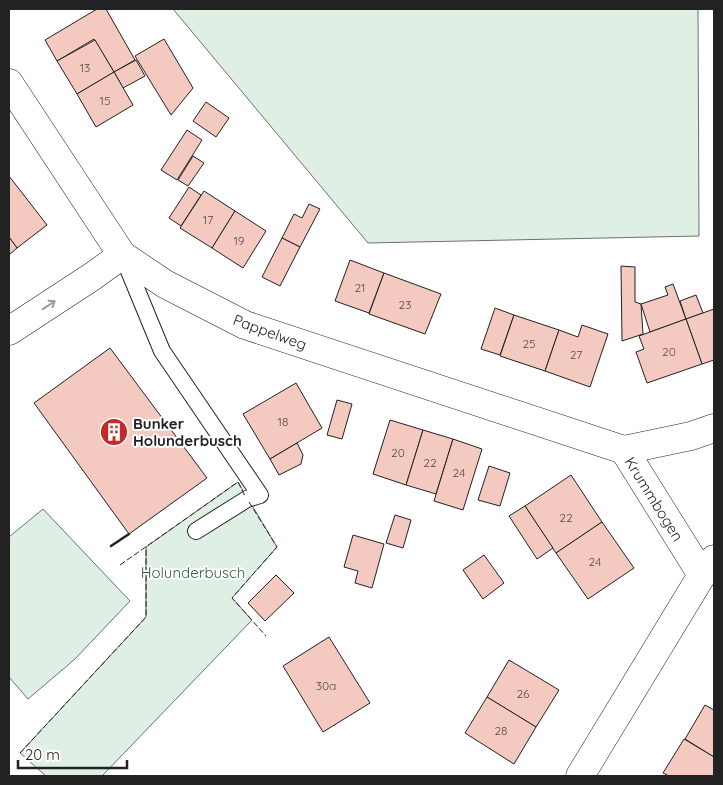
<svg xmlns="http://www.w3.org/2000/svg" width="723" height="785" font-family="Quicksand,sans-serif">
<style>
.green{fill:#e0efe3;stroke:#6f6f6f}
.building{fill:#f3c9c0;stroke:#222}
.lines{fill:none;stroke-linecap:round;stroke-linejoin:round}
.service-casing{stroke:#222;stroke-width:18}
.minor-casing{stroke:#222;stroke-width:29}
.service{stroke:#fff;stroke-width:16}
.minor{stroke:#fff;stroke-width:28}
.fence{stroke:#222;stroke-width:1;stroke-dasharray:6 2.5;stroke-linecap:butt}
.wall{stroke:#222;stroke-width:2.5}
.oneway{stroke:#9c9c9c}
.labels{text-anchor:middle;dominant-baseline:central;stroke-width:4;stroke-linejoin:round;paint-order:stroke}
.number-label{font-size:12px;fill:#564c4a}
.street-label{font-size:15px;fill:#222;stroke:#fff}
.poi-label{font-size:15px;font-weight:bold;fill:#222;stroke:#fff;text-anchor:start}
.park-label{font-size:15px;fill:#2f5e38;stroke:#fff}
</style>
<rect width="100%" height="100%" fill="#fff"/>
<!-- green -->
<g class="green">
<path d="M173,9H698L699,236L368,243Z"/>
<path d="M238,482L277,547L232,598L252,620L102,776H46L20,753L146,617V547Z"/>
<path d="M43,509L130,601L75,659L28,699L9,677V537Z"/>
</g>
<!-- building -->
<g class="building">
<path d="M97,9H106L135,60L114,72L94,39L57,61L45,40Z"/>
<path d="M164,39L193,88L171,115L135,56Z"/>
<path d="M95,40L114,72L77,94L57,61Z"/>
<path d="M136,60L145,76L123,88L114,72Z"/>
<path d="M114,72L133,105L96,127L77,94Z"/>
<path d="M206,102L229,118L216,137L193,121Z"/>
<path d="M187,130L202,140L177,180L161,170Z"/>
<path d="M193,156L204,163L188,186L178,180Z"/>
<path d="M9,176L47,225L17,248L9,237Z"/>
<path d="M189,187L201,195L181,226L169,218Z"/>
<path d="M204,191L235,211L212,248L180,228Z"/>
<path d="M309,204L320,209L300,247L282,238L294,214L302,218Z"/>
<path d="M235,211L266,231L243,268L212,248Z"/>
<path d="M9,237L17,248L9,255Z"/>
<path d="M282,238L300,247L280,286L262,277Z"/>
<path d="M350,260L384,273L369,313L335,301Z"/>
<path d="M621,266L635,267V302L641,304L643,334L622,341Z"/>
<path d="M384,273L441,294L425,334L369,314Z"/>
<path d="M673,284L686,319L650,332L641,304L668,295L665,287Z"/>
<path d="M696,295L703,313L686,319L680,301Z"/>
<path d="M495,308L514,315L500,355L481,349Z"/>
<path d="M714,309V360L702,364L686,319Z"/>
<path d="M514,315L559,330L545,371L500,356Z"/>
<path d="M686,319L702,364L647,383L636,352L644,349L639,336Z"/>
<path d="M582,325L608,334L590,387L545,371L559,330L578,337Z"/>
<path d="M110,348L207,478L129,534L34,403Z"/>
<path d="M296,383L322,428L270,459L243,414Z"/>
<path d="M337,400L352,404L342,439L327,435Z"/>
<path d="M390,420L423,430L406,485L373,474Z"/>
<path d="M423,430L453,439L436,494L406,485Z"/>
<path d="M453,439L482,449L463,510L434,501Z"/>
<path d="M297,443L303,455L301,464L279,475L270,459Z"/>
<path d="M489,466L510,473L500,506L478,500Z"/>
<path d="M571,475L602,522L556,553L525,506Z"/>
<path d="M525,506L553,548L537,559L509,516Z"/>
<path d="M395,515L411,520L403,548L386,543Z"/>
<path d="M602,522L634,568L588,599L556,553Z"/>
<path d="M353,535L384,544L372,588L355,583L358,571L344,567Z"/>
<path d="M484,555L504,583L483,599L463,570Z"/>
<path d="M276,575L294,593L265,621L248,603Z"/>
<path d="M329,637L370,703L323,732L283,666Z"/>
<path d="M509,660L559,690L536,727L487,697Z"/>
<path d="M487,697L536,727L514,764L465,733Z"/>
<path d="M705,705L714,710V757L685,739Z"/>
<path d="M684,739L714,757V776H669L663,773Z"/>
</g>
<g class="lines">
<defs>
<path id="service" d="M124,259L162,351L260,495L247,499L196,531"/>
<g id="minor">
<path d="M9,83L122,255L165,284L245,325L624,450L691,436L714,428"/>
<path d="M9,331L93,276L122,255"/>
<path d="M624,450L702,575"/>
<path d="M580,776L702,575L714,559"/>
</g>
</defs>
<!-- service casing -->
<use href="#service" class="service-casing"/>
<!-- minor casing -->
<use href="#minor" class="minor-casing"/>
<!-- service -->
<use href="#service" class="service"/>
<!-- minor -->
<use href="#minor" class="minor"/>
<!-- fence -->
<g class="fence">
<path d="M249,502L277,547L232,598L266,636"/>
<path d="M120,565L238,482L245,496"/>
<path d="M20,753L146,617V547"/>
</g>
<!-- wall -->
<path class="wall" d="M111,546L129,534"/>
</g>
<!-- one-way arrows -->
<defs><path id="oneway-shaft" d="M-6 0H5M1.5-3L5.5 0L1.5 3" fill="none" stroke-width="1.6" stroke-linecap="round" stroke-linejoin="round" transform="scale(1.25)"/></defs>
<use class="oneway" href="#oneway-shaft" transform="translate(49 305) rotate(-33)"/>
<!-- icons -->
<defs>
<symbol id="building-disc" viewBox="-11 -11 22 22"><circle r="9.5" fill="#c62828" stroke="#fff"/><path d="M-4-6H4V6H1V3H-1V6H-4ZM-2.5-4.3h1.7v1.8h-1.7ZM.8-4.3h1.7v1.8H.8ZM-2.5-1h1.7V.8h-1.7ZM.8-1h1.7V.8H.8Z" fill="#fff"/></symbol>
</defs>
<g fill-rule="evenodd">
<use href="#building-disc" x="98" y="416" width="32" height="32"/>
</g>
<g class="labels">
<!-- number labels -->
<g class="number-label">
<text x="85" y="67">13</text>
<text x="105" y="100">15</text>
<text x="208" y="219">17</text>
<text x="239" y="240">19</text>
<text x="360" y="287">21</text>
<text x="405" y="304">23</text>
<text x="529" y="343">25</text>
<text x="669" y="351">20</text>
<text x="576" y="354">27</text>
<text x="283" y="421">18</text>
<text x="398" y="452">20</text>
<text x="430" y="462">22</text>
<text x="459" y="472">24</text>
<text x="566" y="517">22</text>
<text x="595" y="561">24</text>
<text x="326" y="685">30a</text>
<text x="523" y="693">26</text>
<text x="501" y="730">28</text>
</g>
<!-- street labels -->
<g class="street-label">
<text transform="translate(270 332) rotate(20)">Pappelweg</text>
<text transform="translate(654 499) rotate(58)">Krummbogen</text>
</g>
<!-- poi labels -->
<g class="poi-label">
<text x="133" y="423">Bunker<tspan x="133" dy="17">Holunderbusch</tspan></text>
</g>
<!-- park labels -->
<g class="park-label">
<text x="193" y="572">Holunderbusch</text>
</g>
</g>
<!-- border -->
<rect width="723" height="785" fill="none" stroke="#222222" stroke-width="20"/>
<!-- scale -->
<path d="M18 760v8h109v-8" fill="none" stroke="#222222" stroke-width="2.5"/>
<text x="25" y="760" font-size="15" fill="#222222" stroke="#ffffff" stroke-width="4" paint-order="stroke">20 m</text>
</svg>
